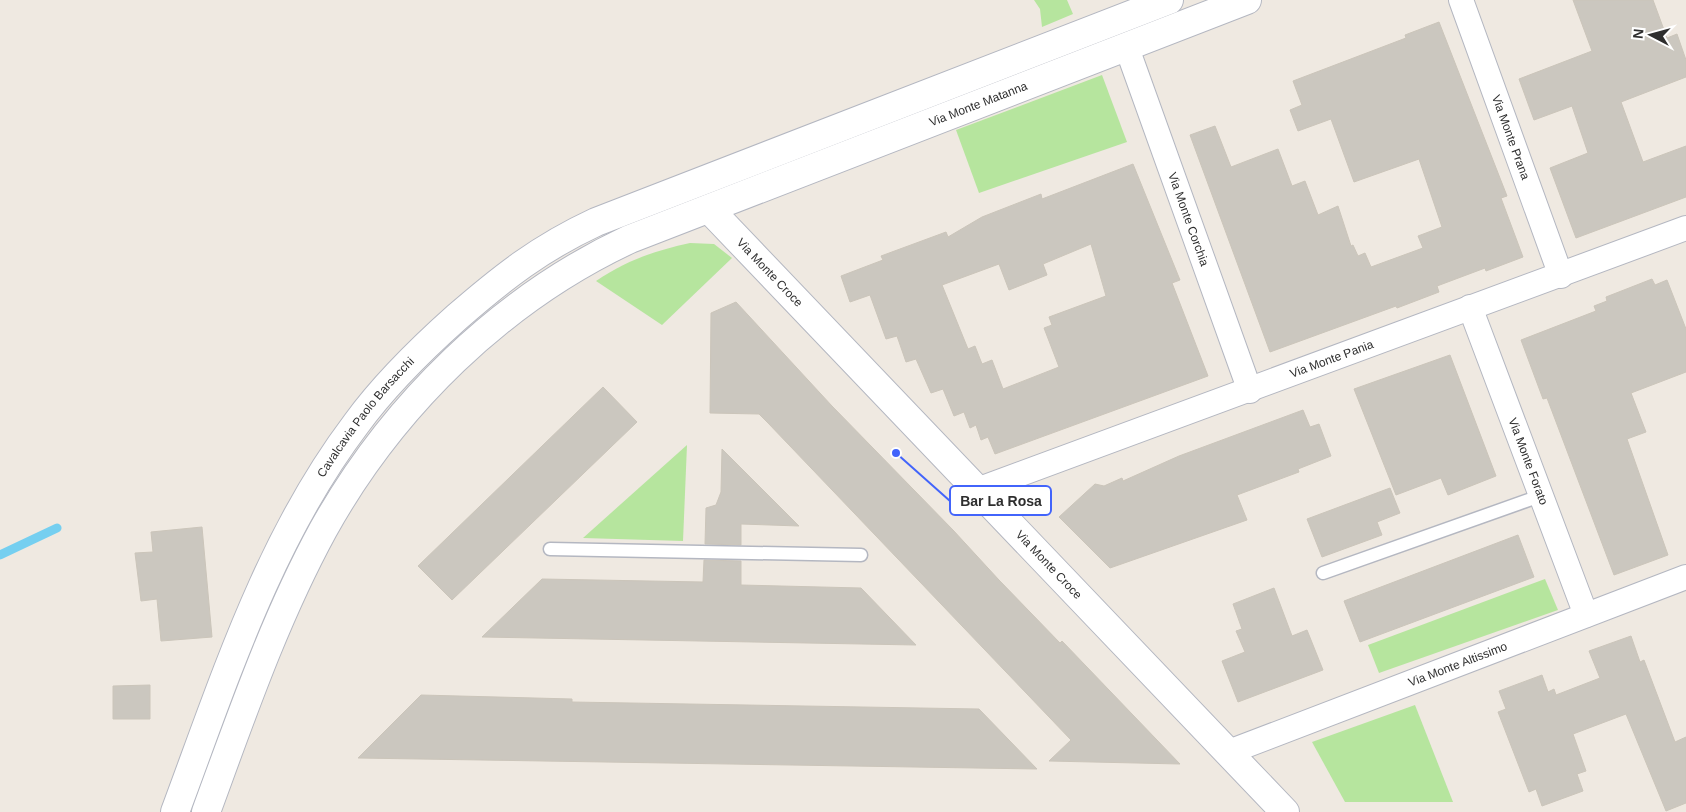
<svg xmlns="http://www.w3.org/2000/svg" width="1686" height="812" font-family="Helvetica,sans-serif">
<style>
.green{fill:#b6e59e}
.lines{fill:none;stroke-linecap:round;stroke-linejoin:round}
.stream{stroke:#75cff0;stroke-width:9}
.building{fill:#cbc7bf;stroke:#cbc5ba;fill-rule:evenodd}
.service-casing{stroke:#b4b7c1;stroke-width:15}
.minor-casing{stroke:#b4b7c1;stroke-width:26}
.tertiary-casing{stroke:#b4b7c1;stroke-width:30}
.service{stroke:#fff;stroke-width:12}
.minor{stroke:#fff;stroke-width:24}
.tertiary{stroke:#fff;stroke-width:28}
.labels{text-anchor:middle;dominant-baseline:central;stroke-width:4;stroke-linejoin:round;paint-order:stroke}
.street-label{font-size:12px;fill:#2e2e2e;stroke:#fff}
.leader{fill:none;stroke:#4264fb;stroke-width:2}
.callout-dot{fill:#4264fb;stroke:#fff;stroke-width:2}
.callout{fill:#fff;stroke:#4264fb;stroke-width:2}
.callout-label{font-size:14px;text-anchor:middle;font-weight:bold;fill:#2e2e2e}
</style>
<rect width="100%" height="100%" fill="#efe9e1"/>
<!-- green -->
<g class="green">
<path d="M1034,0H1067L1073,14L1042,27L1040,9Z"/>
<path d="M1102,75L1127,142L979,193L956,130Z"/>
<path d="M690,243L714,244L732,258L662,325L596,281C627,260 654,251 690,243Z"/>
<path d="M687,445L683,541L583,538Z"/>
<path d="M1545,579L1558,610L1379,673L1368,645Z"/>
<path d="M1415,705L1453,802H1345L1312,742Z"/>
</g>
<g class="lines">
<!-- stream -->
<path class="stream" d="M0,555L57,528"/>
</g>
<!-- building -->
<g class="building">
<path d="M1573,0H1653L1667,38L1677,34L1686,60V77L1621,102L1643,162L1686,146V197L1576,238L1550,168L1588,153L1572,106L1534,120L1519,79L1592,51Z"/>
<path d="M1439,22L1507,196L1501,198L1523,257L1486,271L1485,268L1437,286L1439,292L1397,308L1396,306L1270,352L1190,135L1215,126L1231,167L1278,149L1292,186L1305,181L1318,215L1338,206L1351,246L1353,245L1358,256L1365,253L1371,267L1423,248L1418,236L1442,227L1419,159L1354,182L1331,119L1298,131L1290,110L1302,105L1293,81L1406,38L1405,35Z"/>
<path d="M1133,164L1180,280L1172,283L1208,376L995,454L988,437L981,440L976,425L970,428L964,412L954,416L943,389L931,393L916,359L906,362L897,336L886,339L870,295L850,302L841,276L883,260L881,256L946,232L948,237L982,217L1041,194L1042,199ZM1091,244L1106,296L1049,317L1052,325L1044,328L1059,367L1003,389L992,360L982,364L975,346L968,349L942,285L999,264L1009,290L1047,275L1043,264Z"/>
<path d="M1652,279L1655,285L1667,280L1686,329V372L1631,393L1646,432L1627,439L1668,555L1614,575L1547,398L1543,399L1521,340L1596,311L1594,306L1607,301L1606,297Z"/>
<path d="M736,302L832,406L953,530L999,580L1060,643L1062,641L1180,764L1049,761L1071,740L768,423L759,414L710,413L711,313Z"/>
<path d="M1450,355L1496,476L1448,495L1441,478L1396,495L1354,389Z"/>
<path d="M603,387L637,422L452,600L418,566Z"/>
<path d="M1303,410L1310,427L1319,424L1331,456L1298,469L1299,472L1237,495L1247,520L1110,568L1059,517L1095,484L1104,486L1122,478L1123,481L1179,456Z"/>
<path d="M722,449L799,526L741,524V545L705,544L706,508L716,505L721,492Z"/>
<path d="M1390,488L1400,513L1377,522L1382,535L1322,557L1307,519Z"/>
<path d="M202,527L212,637L161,641L157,599L141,601L135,553L153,552L151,532Z"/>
<path d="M1518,535L1534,577L1360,642L1344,601Z"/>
<path d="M704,560L741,561V585L861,588L916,645L482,637L542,579L703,582Z"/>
<path d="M1274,588L1292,636L1307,630L1323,670L1238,702L1222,661L1245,652L1236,631L1242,629L1233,604Z"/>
<path d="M1631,636L1640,662L1644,660L1675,742L1686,737V803L1666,811L1626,714L1573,734L1586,771L1577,774L1583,791L1542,806L1536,789L1529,792L1498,712L1506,709L1499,691L1542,675L1548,692L1554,689L1556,695L1600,678L1589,651Z"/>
<path d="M150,685V719H113V686Z"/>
<path d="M421,695L572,699V702L979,709L1037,769L358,758Z"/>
</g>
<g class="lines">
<defs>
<g id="service">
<path d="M550,549L861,555"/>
<path d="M1323,573L1540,496"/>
</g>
<g id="minor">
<path id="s1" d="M1461,0L1561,276"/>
<path id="s2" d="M1127,48L1250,391"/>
<path id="s3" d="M1470,307L1586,615"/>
<path id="s4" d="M977,490L1686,228"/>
<path id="s5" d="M1229,752L1686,577"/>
</g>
<g id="tertiary">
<path id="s6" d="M709,209L1285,812"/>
<path id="s7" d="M175,812C225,678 269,539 356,424C385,384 420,350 457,317C503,277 540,248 596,222L1169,0"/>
<path id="s8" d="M206,812C241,717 274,620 323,530C392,406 501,299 630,239L1247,0"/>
</g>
</defs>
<!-- service casing -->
<use href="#service" class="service-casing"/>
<!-- minor casing -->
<use href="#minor" class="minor-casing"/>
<!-- tertiary casing -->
<use href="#tertiary" class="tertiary-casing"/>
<!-- service -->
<use href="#service" class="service"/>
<!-- minor -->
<use href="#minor" class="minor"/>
<!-- tertiary -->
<use href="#tertiary" class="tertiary"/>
</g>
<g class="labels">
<!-- street labels -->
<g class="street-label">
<text stroke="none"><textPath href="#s8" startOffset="1109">Via Monte Matanna</textPath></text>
<text stroke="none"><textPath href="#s1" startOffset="146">Via Monte Prana</textPath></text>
<text stroke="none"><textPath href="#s2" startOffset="182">Via Monte Corchia</textPath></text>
<text stroke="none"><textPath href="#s6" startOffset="88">Via Monte Croce</textPath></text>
<text stroke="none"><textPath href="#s4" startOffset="378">Via Monte Pania</textPath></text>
<text stroke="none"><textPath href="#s7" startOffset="441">Cavalcavia Paolo Barsacchi</textPath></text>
<text stroke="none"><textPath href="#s3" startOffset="165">Via Monte Forato</textPath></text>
<text stroke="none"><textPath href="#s6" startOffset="492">Via Monte Croce</textPath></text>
<text stroke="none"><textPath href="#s5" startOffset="245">Via Monte Altissimo</textPath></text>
</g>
</g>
<!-- callouts -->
<path class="leader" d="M896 453L950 501"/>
<circle class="callout-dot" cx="896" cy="453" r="5"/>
<rect class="callout" x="950" y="486" width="101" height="29" rx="5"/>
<g class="callout-label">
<text x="1001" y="506">Bar La Rosa</text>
</g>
<!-- north arrow -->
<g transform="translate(1651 35) rotate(276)" stroke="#ffffff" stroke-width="4" paint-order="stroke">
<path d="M0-4L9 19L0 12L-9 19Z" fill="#2e2e2e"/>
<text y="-8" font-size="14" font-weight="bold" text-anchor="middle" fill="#2e2e2e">N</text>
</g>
</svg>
